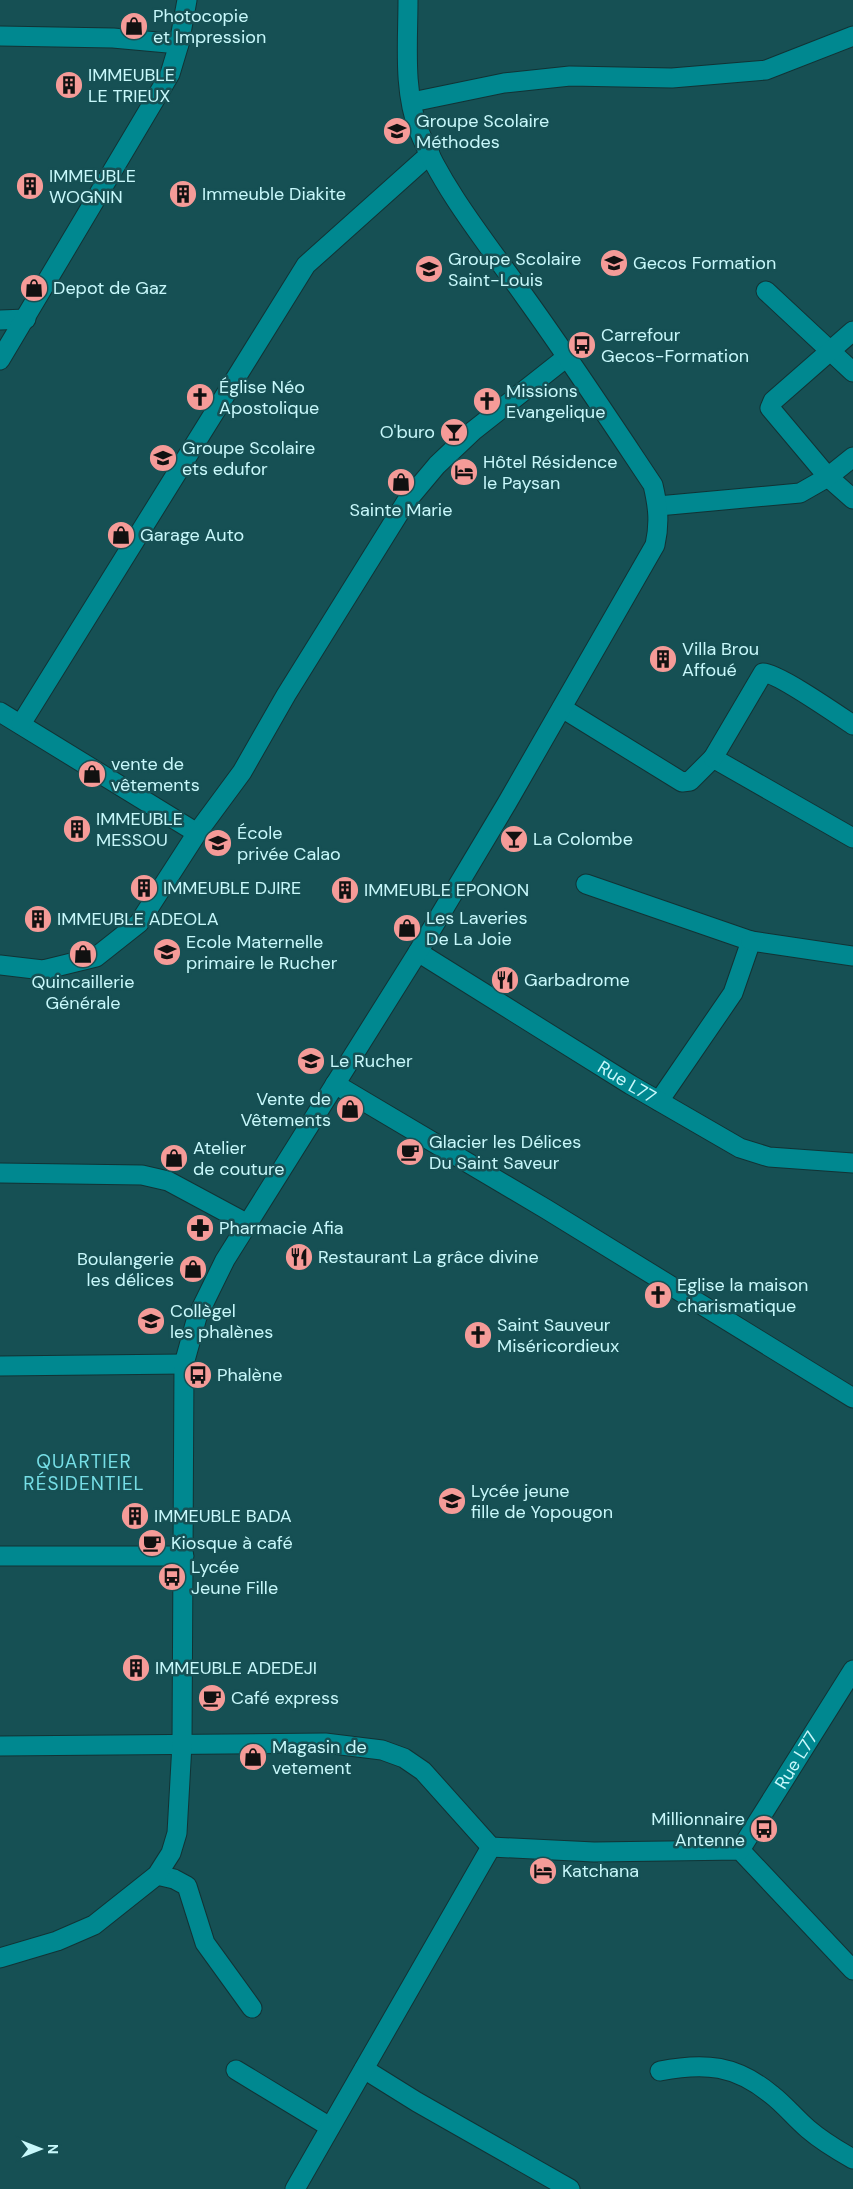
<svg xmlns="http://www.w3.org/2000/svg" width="853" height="2189" font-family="'DM Sans',sans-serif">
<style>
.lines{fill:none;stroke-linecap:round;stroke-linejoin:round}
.minor-casing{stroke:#113335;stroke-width:21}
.minor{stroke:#008890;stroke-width:19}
.labels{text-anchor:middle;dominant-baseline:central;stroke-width:5;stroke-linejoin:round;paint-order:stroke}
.poi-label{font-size:18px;fill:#c8f8fb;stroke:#165054;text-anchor:start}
.street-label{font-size:18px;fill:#c8f8fb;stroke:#165054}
.neighbourhood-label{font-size:19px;letter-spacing:1px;fill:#76dee6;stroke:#165054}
</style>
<rect width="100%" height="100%" fill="#165054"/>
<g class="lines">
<defs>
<g id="minor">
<path d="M0,36L113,38L179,44"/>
<path d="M412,102L504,83L570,76L672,78L766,70L853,36"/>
<path d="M766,291L853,372"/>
<path d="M0,320L26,319"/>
<path d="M853,331L773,401L770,408L828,477L853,499"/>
<path d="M0,360L170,74L179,44L187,0"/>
<path d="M658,506L800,493L828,477L853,457"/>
<path d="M562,708L682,782L690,781L713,758L853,838"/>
<path d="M0,712L197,833"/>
<path d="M21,724L306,265L430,154"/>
<path d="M713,758L763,673C776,672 838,715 853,725"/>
<path d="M586,884L751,941L733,993L659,1101"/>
<path d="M751,941L853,956"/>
<path id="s1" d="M418,952L631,1085L740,1148L769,1157L853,1163"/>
<path d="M0,965L43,970L96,957L139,923L197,833L242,772L286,695L406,502L437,465L473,431L568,356"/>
<path d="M335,1084L546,1209L853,1398"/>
<path d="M0,1173L142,1175L168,1181L248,1224"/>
<path d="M0,1366L184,1364"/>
<path d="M0,1556H184"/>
<path d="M0,1746L325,1743L382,1750L404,1758L423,1771L491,1847L594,1852L740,1850L853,1970"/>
<path id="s2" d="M740,1850L853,1670"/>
<path d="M157,1875L174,1879L187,1886L205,1943L252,2008"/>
<path d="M0,1958L57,1941L94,1925L157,1875L171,1853L177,1833L182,1744L184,1364L197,1317L225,1260L418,952L507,803L655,545C660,523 658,506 653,485C611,422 569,358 525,297C489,246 442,189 419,131C403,91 408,43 408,0"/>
<path d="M364,2069L417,2102L570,2189"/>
<path d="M236,2070L330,2127"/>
<path d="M660,2071C705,2062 736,2065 772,2095C785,2105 795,2118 808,2129C822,2141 837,2150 853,2159"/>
<path d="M295,2189L491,1847"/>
</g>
</defs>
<!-- minor casing -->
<use href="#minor" class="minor-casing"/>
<!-- minor -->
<use href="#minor" class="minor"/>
</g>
<!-- icons -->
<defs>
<symbol id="shop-disc" viewBox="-11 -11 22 22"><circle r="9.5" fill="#f59b98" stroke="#165054"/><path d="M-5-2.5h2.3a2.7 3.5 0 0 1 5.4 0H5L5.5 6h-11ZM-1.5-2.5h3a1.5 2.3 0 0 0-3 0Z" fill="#111"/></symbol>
<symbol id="building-disc" viewBox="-11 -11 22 22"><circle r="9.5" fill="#f59b98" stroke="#165054"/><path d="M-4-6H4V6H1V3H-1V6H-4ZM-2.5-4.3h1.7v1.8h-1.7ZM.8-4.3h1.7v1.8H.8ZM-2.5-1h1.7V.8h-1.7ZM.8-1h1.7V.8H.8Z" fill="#111"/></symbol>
<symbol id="school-disc" viewBox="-11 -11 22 22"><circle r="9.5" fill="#f59b98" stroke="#165054"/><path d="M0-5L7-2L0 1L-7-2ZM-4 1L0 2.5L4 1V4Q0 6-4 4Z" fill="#111"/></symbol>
<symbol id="university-disc" viewBox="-11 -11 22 22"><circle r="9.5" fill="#f59b98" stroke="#165054"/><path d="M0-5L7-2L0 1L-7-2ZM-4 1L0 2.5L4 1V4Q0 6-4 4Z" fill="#111"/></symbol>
<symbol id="bus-disc" viewBox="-11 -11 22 22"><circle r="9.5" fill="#f59b98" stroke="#165054"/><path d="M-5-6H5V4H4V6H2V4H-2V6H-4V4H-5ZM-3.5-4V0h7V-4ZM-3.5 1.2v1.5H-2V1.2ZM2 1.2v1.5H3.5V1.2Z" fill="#111"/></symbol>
<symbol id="church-disc" viewBox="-11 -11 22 22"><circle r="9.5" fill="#f59b98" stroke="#165054"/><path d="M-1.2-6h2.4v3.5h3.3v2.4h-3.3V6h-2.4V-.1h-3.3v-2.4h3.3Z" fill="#111"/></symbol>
<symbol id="bar-disc" viewBox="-11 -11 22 22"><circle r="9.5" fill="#f59b98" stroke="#165054"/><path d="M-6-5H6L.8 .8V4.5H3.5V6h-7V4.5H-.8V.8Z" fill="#111"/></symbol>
<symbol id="hotel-disc" viewBox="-11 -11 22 22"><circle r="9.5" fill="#f59b98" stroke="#165054"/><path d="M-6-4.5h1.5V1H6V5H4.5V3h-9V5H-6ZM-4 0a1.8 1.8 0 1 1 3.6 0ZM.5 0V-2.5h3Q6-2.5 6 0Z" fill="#111"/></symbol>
<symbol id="restaurant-disc" viewBox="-11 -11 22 22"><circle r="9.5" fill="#f59b98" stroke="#165054"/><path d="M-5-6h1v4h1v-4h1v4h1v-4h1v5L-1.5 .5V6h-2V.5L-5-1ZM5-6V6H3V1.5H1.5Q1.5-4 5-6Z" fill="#111"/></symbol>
<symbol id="cafe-disc" viewBox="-11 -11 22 22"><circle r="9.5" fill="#f59b98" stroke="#165054"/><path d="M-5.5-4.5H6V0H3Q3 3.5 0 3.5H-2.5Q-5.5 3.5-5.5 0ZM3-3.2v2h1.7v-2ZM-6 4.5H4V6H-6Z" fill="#111"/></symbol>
<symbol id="pharmacy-disc" viewBox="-11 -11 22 22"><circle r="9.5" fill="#f59b98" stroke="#165054"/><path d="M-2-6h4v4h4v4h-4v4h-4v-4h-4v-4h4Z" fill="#111"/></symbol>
</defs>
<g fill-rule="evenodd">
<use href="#shop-disc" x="118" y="10" width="32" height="32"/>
<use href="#building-disc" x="53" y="69" width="32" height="32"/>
<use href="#school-disc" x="381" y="115" width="32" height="32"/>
<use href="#building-disc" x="14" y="170" width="32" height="32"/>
<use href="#building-disc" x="167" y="178" width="32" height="32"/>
<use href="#university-disc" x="598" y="247" width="32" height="32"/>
<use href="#school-disc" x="413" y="253" width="32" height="32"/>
<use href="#shop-disc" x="18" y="272" width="32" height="32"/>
<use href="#bus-disc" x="566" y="329" width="32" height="32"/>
<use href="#church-disc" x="184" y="381" width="32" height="32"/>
<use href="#church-disc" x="471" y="385" width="32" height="32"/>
<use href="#bar-disc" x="438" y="416" width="32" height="32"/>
<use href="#school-disc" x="147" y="442" width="32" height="32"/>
<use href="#hotel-disc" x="448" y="456" width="32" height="32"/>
<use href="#shop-disc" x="385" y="466" width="32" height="32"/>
<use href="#shop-disc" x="105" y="519" width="32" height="32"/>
<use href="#building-disc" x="647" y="643" width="32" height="32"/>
<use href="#shop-disc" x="76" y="758" width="32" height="32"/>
<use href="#building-disc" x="61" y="813" width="32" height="32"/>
<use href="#bar-disc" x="498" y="823" width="32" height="32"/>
<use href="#school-disc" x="202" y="827" width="32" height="32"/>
<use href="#building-disc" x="128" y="872" width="32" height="32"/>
<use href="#building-disc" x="329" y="874" width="32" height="32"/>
<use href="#building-disc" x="22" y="903" width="32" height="32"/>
<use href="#shop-disc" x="391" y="912" width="32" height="32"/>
<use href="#school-disc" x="151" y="936" width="32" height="32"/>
<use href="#shop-disc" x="67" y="938" width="32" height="32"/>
<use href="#restaurant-disc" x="489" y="964" width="32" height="32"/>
<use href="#school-disc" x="295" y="1045" width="32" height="32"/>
<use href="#shop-disc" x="334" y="1093" width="32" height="32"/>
<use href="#cafe-disc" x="394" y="1136" width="32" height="32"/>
<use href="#shop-disc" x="158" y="1142" width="32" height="32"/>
<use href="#pharmacy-disc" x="184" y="1212" width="32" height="32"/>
<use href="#restaurant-disc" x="283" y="1241" width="32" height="32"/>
<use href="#shop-disc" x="177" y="1253" width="32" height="32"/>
<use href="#church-disc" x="642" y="1279" width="32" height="32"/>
<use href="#school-disc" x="135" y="1305" width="32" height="32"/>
<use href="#church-disc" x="462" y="1319" width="32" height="32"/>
<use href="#bus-disc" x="182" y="1359" width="32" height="32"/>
<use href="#school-disc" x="436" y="1485" width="32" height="32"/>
<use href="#building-disc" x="119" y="1500" width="32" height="32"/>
<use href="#cafe-disc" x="136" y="1527" width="32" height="32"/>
<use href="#bus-disc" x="156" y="1561" width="32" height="32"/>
<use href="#building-disc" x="120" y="1652" width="32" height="32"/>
<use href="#cafe-disc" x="196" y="1682" width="32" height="32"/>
<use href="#shop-disc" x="237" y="1741" width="32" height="32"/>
<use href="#bus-disc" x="748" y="1813" width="32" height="32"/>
<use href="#hotel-disc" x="527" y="1855" width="32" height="32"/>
</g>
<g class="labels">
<!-- poi labels -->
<g class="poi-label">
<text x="153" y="16">Photocopie<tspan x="153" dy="21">et Impression</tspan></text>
<text x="88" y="75">IMMEUBLE<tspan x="88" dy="21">LE TRIEUX</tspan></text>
<text x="416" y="121">Groupe Scolaire<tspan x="416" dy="21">Méthodes</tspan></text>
<text x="49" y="176">IMMEUBLE<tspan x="49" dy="21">WOGNIN</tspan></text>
<text x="202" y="194">Immeuble Diakite</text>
<text x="448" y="259">Groupe Scolaire<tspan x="448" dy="21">Saint-Louis</tspan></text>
<text x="633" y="263">Gecos Formation</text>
<text x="53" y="288">Depot de Gaz</text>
<text x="601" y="335">Carrefour<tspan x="601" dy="21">Gecos-Formation</tspan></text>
<text x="219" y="387">Église Néo<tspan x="219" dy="21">Apostolique</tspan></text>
<text x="506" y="391">Missions<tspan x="506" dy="21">Evangelique</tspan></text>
<text x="435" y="432" text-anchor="end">O'buro</text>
<text x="182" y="448">Groupe Scolaire<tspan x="182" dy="21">ets edufor</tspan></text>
<text x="483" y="462">Hôtel Résidence<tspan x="483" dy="21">le Paysan</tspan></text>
<text x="401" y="510" text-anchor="middle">Sainte Marie</text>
<text x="140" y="535">Garage Auto</text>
<text x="682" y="649">Villa Brou<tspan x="682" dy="21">Affoué</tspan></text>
<text x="111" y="764">vente de<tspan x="111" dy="21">vêtements</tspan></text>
<text x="96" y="819">IMMEUBLE<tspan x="96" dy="21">MESSOU</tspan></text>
<text x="237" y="833">École<tspan x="237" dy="21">privée Calao</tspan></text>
<text x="533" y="839">La Colombe</text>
<text x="163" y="888">IMMEUBLE DJIRE</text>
<text x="364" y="890">IMMEUBLE EPONON</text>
<text x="426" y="918">Les Laveries<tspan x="426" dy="21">De La Joie</tspan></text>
<text x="57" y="919">IMMEUBLE ADEOLA</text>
<text x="186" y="942">Ecole Maternelle<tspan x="186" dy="21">primaire le Rucher</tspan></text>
<text x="524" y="980">Garbadrome</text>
<text x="83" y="982" text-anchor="middle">Quincaillerie<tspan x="83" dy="21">Générale</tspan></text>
<text x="330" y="1061">Le Rucher</text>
<text x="331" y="1099" text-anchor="end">Vente de<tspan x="331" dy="21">Vêtements</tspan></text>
<text x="429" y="1142">Glacier les Délices<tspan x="429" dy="21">Du Saint Saveur</tspan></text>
<text x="193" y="1148">Atelier<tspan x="193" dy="21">de couture</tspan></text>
<text x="219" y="1228">Pharmacie Afia</text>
<text x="318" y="1257">Restaurant La grâce divine</text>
<text x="174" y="1259" text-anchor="end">Boulangerie<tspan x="174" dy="21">les délices</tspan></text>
<text x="677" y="1285">Eglise la maison<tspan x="677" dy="21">charismatique</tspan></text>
<text x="170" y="1311">Collègel<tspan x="170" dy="21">les phalènes</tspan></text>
<text x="497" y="1325">Saint Sauveur<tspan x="497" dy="21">Miséricordieux</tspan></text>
<text x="217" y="1375">Phalène</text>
<text x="471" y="1491">Lycée jeune<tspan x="471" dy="21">fille de Yopougon</tspan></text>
<text x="154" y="1516">IMMEUBLE BADA</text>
<text x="171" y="1543">Kiosque à café</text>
<text x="191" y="1567">Lycée<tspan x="191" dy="21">Jeune Fille</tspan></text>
<text x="155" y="1668">IMMEUBLE ADEDEJI</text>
<text x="231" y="1698">Café express</text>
<text x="272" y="1747">Magasin de<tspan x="272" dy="21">vetement</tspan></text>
<text x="745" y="1819" text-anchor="end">Millionnaire<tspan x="745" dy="21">Antenne</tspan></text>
<text x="562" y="1871">Katchana</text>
</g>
<!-- street labels -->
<g class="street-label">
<text stroke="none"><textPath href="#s1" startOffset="246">Rue L77</textPath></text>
<text stroke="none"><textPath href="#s2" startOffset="106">Rue L77</textPath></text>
</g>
<!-- neighbourhood labels -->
<g class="neighbourhood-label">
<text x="84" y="1461">QUARTIER<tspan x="84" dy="22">RÉSIDENTIEL</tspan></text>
</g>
</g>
<!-- north arrow -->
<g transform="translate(40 2149) rotate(90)" stroke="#165054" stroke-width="4" paint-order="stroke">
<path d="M0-4L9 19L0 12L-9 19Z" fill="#c8f8fb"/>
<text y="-8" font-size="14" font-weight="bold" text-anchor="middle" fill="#c8f8fb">N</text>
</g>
</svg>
